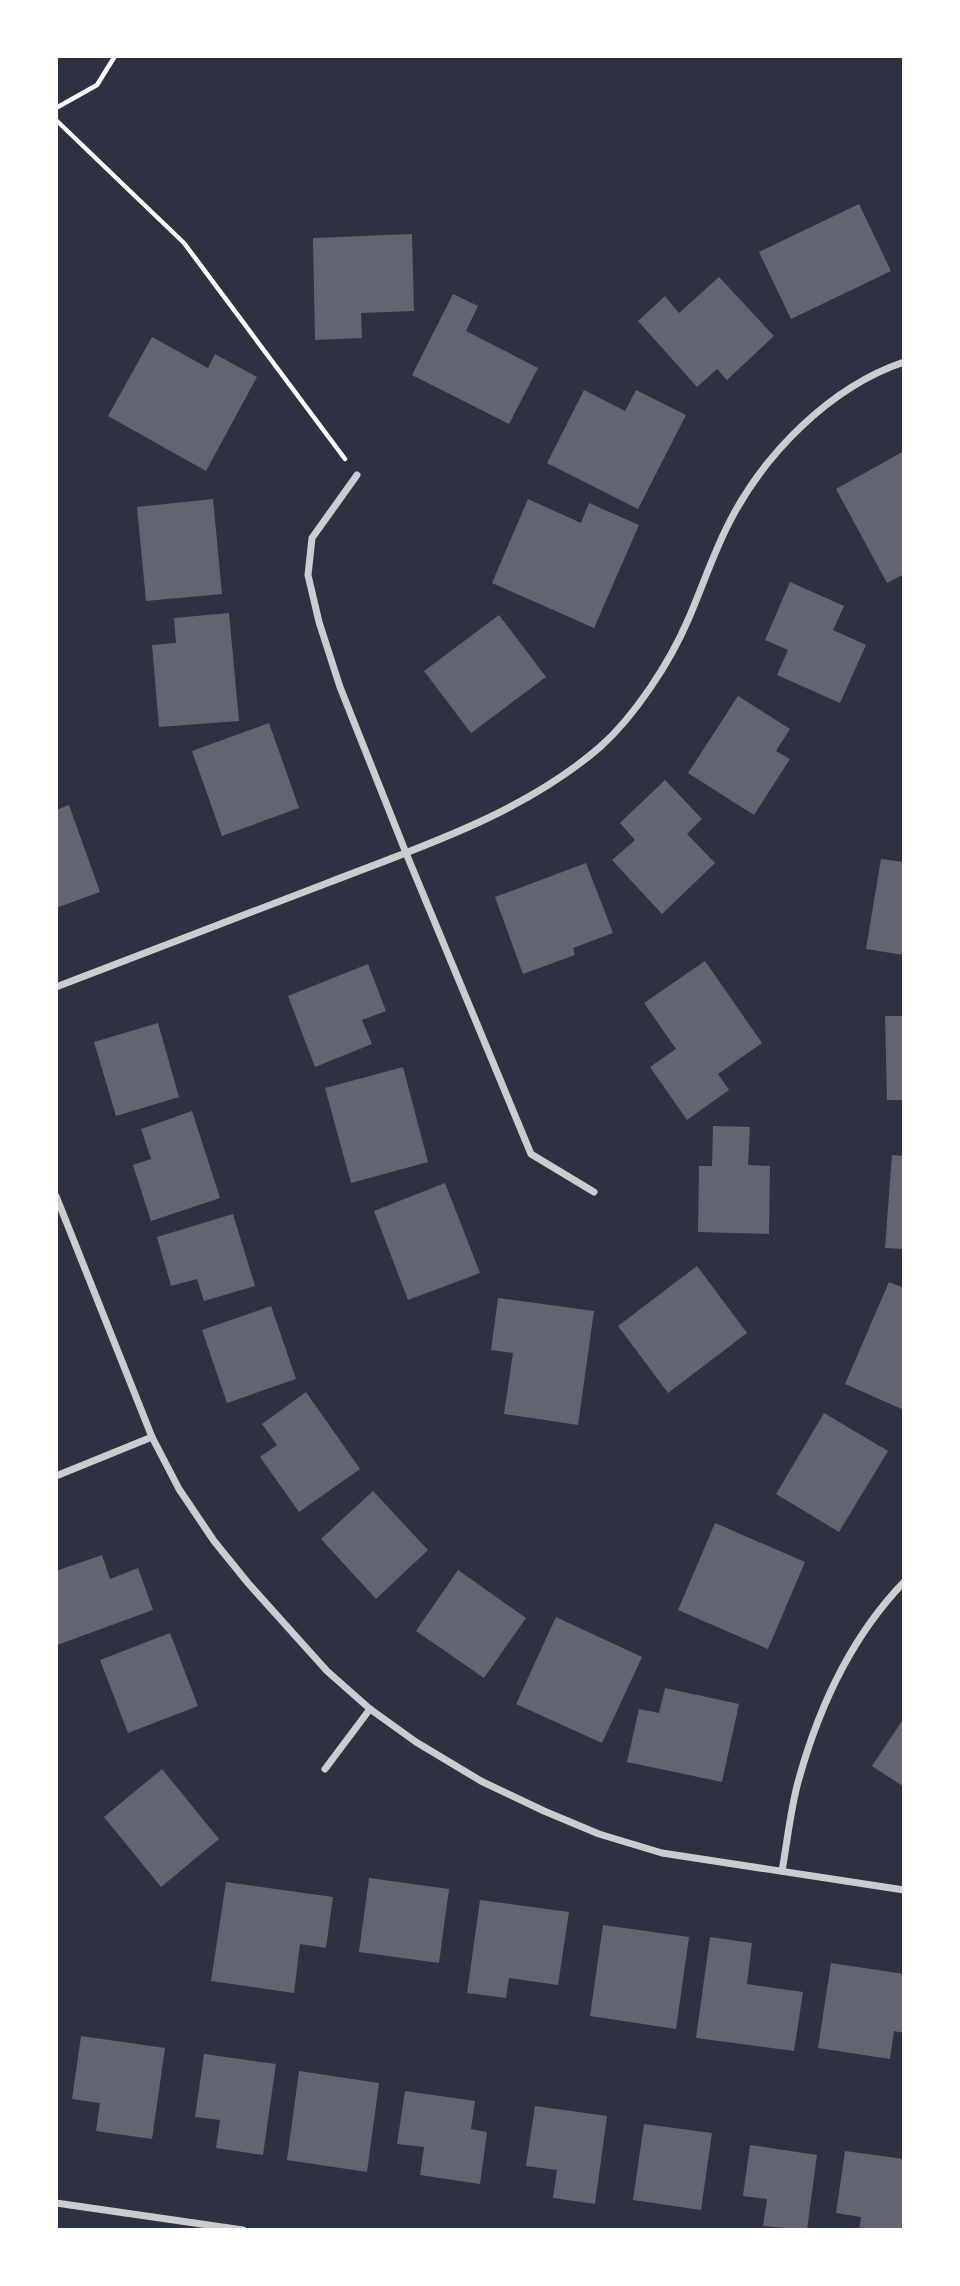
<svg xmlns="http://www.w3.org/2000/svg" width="960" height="2286" font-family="Montserrat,sans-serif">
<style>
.building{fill:#626471}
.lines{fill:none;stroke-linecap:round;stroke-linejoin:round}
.path{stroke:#fff;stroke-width:4.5}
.minor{stroke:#caccd0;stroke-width:7}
</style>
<rect width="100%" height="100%" fill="#2d3142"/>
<!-- building -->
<g class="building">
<path d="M859,204L891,271L791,319L759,252Z"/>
<path d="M412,234L414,311L361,313L362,338L315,340L313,238Z"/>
<path d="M719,277L774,336L727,380L717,369L697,387L638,321L665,296L679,313Z"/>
<path d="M453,294L478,306L466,331L538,368L509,424L412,375Z"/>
<path d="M152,337L208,368L215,354L257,377L206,471L108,416Z"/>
<path d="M584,390L625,411L636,390L686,415L638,509L547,463Z"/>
<path d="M904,451V574L887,583L836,489Z"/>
<path d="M213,499L222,594L146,601L137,507Z"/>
<path d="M528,499L581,523L589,503L639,525L594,628L492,583Z"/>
<path d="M790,582L844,606L833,630L866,645L840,703L777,675L788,650L765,640Z"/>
<path d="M229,613L239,721L159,727L152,645L176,643L174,618Z"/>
<path d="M499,615L546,677L471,733L424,671Z"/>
<path d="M738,696L790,729L776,751L790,759L754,815L688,773Z"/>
<path d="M269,723L299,808L222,836L192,751Z"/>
<path d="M665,780L702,819L687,834L715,863L662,914L612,860L635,840L620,823Z"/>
<path d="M69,805L100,892L56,908V810Z"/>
<path d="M881,859L904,862V955L866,949Z"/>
<path d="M586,863L613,933L573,948L575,955L523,974L495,897Z"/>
<path d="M705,961L762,1043L718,1074L729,1090L687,1120L650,1067L676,1049L644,1003Z"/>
<path d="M368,964L386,1011L362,1020L372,1044L315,1067L288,996Z"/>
<path d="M885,1016H904V1100H887Z"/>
<path d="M158,1023L179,1097L116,1116L94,1042Z"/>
<path d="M403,1067L428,1162L351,1183L325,1088Z"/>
<path d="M192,1111L220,1198L151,1221L133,1165L151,1159L141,1129Z"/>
<path d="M713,1126L750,1127L748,1165L770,1166L769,1234L698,1232L699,1166H712Z"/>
<path d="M892,1155L904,1156V1249L885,1248Z"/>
<path d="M445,1183L480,1273L408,1300L374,1211Z"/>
<path d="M233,1214L255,1286L204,1301L197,1279L171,1286L157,1237Z"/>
<path d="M697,1266L747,1333L668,1393L618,1326Z"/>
<path d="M889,1282L904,1288V1410L845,1384Z"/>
<path d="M498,1298L594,1311L578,1425L504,1414L513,1353L491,1350Z"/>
<path d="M271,1306L296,1379L227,1403L202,1330Z"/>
<path d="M306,1392L360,1469L299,1512L260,1457L277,1445L262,1424Z"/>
<path d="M824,1413L888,1451L839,1532L776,1494Z"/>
<path d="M373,1491L428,1550L376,1599L321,1539Z"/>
<path d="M715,1523L805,1562L768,1649L678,1610Z"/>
<path d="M102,1555L110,1579L138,1568L153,1610L57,1645L56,1571Z"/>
<path d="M458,1570L526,1618L484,1678L416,1631Z"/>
<path d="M556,1617L642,1657L602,1743L516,1704Z"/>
<path d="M170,1633L198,1706L128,1733L100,1660Z"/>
<path d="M665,1688L739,1704L722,1782L627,1762L639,1709L659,1713Z"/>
<path d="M904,1718V1787L872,1766Z"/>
<path d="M162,1769L219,1839L161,1887L104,1817Z"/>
<path d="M369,1878L449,1889L439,1963L359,1952Z"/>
<path d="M226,1882L333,1897L326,1948L300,1944L294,1993L211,1981Z"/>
<path d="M480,1900L569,1912L558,1985L509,1978L506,1998L467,1993Z"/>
<path d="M603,1925L689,1937L676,2029L590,2016Z"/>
<path d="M710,1937L752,1943L747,1984L803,1992L794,2051L696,2038Z"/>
<path d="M831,1963L904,1974V2033L894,2031L890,2059L818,2048Z"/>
<path d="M81,2036L165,2048L152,2139L96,2131L100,2103L72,2099Z"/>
<path d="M204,2054L276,2064L263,2155L216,2148L220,2120L195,2117Z"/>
<path d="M299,2071L379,2083L367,2172L287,2160Z"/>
<path d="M405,2091L475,2101L471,2129L487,2132L480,2184L420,2175L424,2147L397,2144Z"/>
<path d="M535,2106L607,2116L595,2204L553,2198L557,2170L526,2166Z"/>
<path d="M644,2124L712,2133L701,2210L633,2200Z"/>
<path d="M750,2145L817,2155L807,2230L763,2226L767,2199L743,2196Z"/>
<path d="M845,2151L904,2159V2230H859L861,2217L836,2213Z"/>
</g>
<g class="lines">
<!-- path -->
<g class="path">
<path d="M56,108L97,85L115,56"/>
<path d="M56,120L184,243L345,459"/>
</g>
<!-- minor -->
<g class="minor">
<path d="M357,475L312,538L308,575L319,622L340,687L406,853L531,1154L594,1192"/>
<path d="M56,987C147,952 239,917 330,882C423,846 524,813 600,747C635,716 670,662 688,620C702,588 713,554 729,523C764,454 830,387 904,362"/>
<path d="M56,1196L152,1437L179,1489L214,1541L248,1583L327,1671L370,1709L416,1742L481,1781L544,1811L599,1834L662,1853L904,1890"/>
<path d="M56,1476L152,1437"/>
<path d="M325,1769L370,1709"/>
<path d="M782,1871C787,1843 790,1814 797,1786C817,1711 850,1638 904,1582"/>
<path d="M56,2203L243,2230"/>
</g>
</g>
<!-- border -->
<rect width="960" height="2286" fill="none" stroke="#ffffff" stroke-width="116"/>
</svg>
